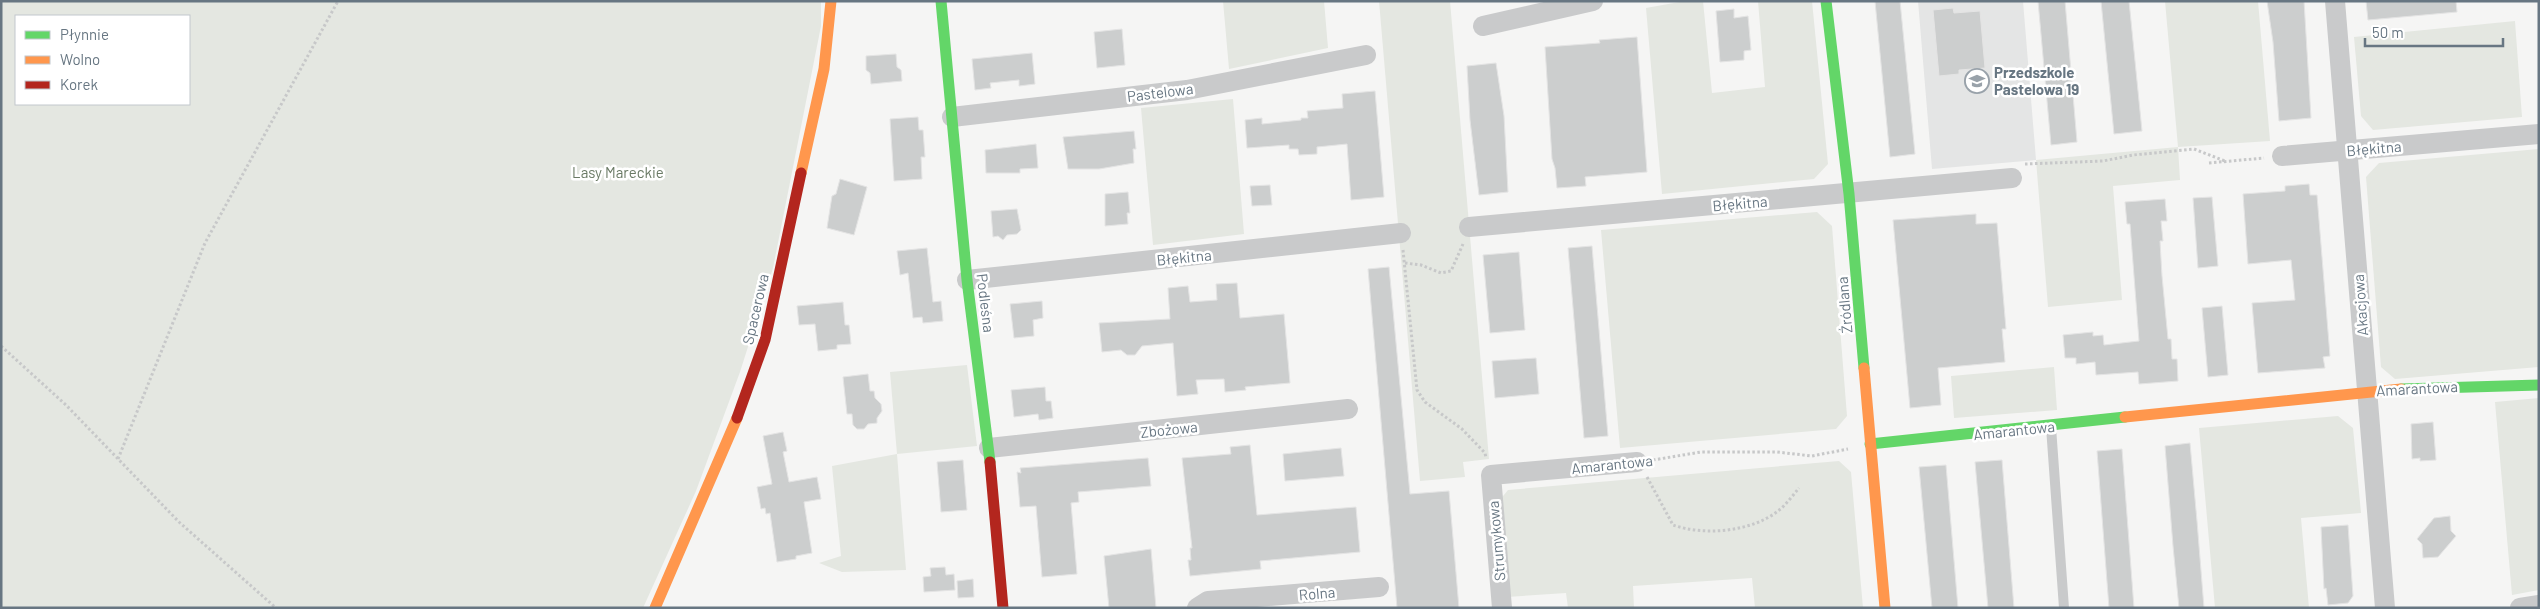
<svg xmlns="http://www.w3.org/2000/svg" width="2540" height="609" font-family="Barlow,sans-serif">
<style>
.built{fill:#e4e5e5}
.green{fill:#e4e7e1;fill-rule:evenodd}
.building{fill:#cccece;stroke:#e4e4e4}
.lines{fill:none;stroke-linecap:round;stroke-linejoin:round}
.path{stroke:#c7c8c9;stroke-width:3;stroke-dasharray:2.5 2.5;stroke-linecap:butt}
.lane{stroke:#c9cacb;stroke-width:10}
.street{stroke:#c9cacb;stroke-width:20}
.fast{stroke:#63d668;stroke-width:11}
.slow{stroke:#ff974d;stroke-width:11}
.jam{stroke:#b3261e;stroke-width:11}
.labels{text-anchor:middle;dominant-baseline:central;stroke-width:5;stroke-linejoin:round;paint-order:stroke}
.poi-label{font-size:15px;font-weight:bold;fill:#677682;stroke:#fff;text-anchor:start}
.street-label{font-size:15px;fill:#677682;stroke:#fff}
.park-label{font-size:15px;fill:#6a7a65;stroke:#fff}
</style>
<rect width="100%" height="100%" fill="#f5f5f4"/>
<!-- built -->
<path class="built" d="M1918,1H2023L2036,160L1932,169Z"/>
<!-- green -->
<g class="green">
<path d="M1,1H821V26L773,268L740,372L696,491L643,608H1ZM16,16H189V104H16Z"/>
<path d="M1223,1H1324L1328,48L1229,69Z"/>
<path d="M1379,1H1450L1489,459L1463,462L1465,477L1420,481Z"/>
<path d="M1685,1H1703L1712,93L1765,87L1758,1H1812L1828,164L1814,179L1662,194L1646,8Z"/>
<path d="M2165,1H2258L2270,141L2178,147L2180,180L2113,186L2122,300L2048,307L2036,160L2178,147Z"/>
<path d="M2515,21L2522,117L2373,130L2361,116L2354,37Z"/>
<path d="M1233,99L1244,234L1153,245L1141,108Z"/>
<path d="M2539,149V367L2395,379L2381,367L2366,177L2379,163Z"/>
<path d="M1817,212L1832,226L1847,416L1836,429L1620,448L1601,230Z"/>
<path d="M967,365L977,446L897,454L906,570L842,572L819,563L841,556L832,466L897,454L890,372Z"/>
<path d="M2054,367L2057,410L1954,418L1951,376Z"/>
<path d="M2539,398V590L2512,595L2495,402Z"/>
<path d="M2338,416L2353,428L2361,513L2301,518L2309,608H2215L2199,428Z"/>
<path d="M1839,461L1851,472L1863,608H1755L1752,578L1633,586L1634,608H1568L1566,593L1507,597L1499,501L1508,490Z"/>
</g>
<!-- building -->
<g class="building">
<path d="M1875,1H1900L1915,154L1890,157Z"/>
<path d="M2038,1H2065L2077,142L2051,145Z"/>
<path d="M2101,1H2129L2142,131L2114,134Z"/>
<path d="M2267,1H2304L2311,118L2279,121L2273,42Z"/>
<path d="M2366,1H2456L2457,12L2368,20Z"/>
<path d="M1953,8L1954,13L1980,11L1985,68L1959,70V74L1939,76L1933,10Z"/>
<path d="M1734,9V18L1748,16L1751,50L1744,51V60L1720,62L1716,11Z"/>
<path d="M1122,29L1125,65L1097,68L1094,32Z"/>
<path d="M1637,37L1647,172L1585,177L1586,186L1557,188L1555,168L1552,159L1545,47L1600,43L1599,40Z"/>
<path d="M1032,53L1035,84L1019,86V80L990,83L991,88L975,90L972,59Z"/>
<path d="M896,54L897,67L901,70L902,81L871,84L870,73L866,70V56Z"/>
<path d="M1496,63L1504,116L1508,192L1479,195L1470,120L1467,66Z"/>
<path d="M1375,91L1384,197L1351,200L1347,144L1317,147V154L1299,155L1298,149H1289V145L1247,148L1245,120L1262,118V124L1301,120V118H1308L1307,111L1343,108L1342,94Z"/>
<path d="M918,117L919,130H923L925,157H921L922,179L894,181L890,119Z"/>
<path d="M1134,131L1136,149H1133L1134,163L1099,169H1068L1063,137Z"/>
<path d="M1036,144L1038,168L1020,169V173H986L985,150Z"/>
<path d="M840,179L867,187L854,235L827,228L832,196L836,194Z"/>
<path d="M2309,184L2310,195H2317L2330,356L2323,357L2325,368L2258,373L2252,303L2295,300L2291,260L2248,264L2243,194L2285,191V186Z"/>
<path d="M1270,185L1272,205L1252,206L1250,186Z"/>
<path d="M1128,192L1130,213H1127L1128,224L1105,226V194Z"/>
<path d="M2212,197L2218,266L2198,268L2193,198Z"/>
<path d="M2165,199L2167,221H2161L2163,241H2160L2162,276L2168,339H2171L2172,359H2177L2178,381L2139,384L2138,372L2096,375L2095,362L2076,364V358H2065L2063,335L2093,332V336L2103,335L2104,345L2139,341L2130,224H2127L2125,202Z"/>
<path d="M1017,209L1021,230L1017,234L1007,235L1003,240L998,236L993,237L991,211Z"/>
<path d="M1976,214V224L1997,223L2006,329H2002L2005,362L1938,368L1941,405L1910,408L1893,220Z"/>
<path d="M1592,246L1608,436L1584,438L1568,248Z"/>
<path d="M927,248L933,302L941,301L943,321L923,323L922,317L913,318L908,273L900,275L897,251Z"/>
<path d="M1519,252L1525,330L1490,333L1483,255Z"/>
<path d="M1389,267L1410,494L1449,491L1459,608H1397L1368,269Z"/>
<path d="M1237,283L1240,318L1284,314L1290,383L1245,387L1246,390L1225,392L1224,379L1196,380L1198,394L1177,396L1173,343L1142,346L1135,355H1127L1121,350L1102,352L1099,323L1170,319L1168,288L1188,286L1190,302L1217,300L1216,284Z"/>
<path d="M1042,301L1043,318L1033,320L1034,336L1014,338L1010,304Z"/>
<path d="M843,302L845,325H849L851,344L837,345V349L818,351L815,324L799,325L797,306Z"/>
<path d="M2222,306L2228,375L2208,377L2202,308Z"/>
<path d="M1536,358L1539,394L1495,398L1492,361Z"/>
<path d="M868,374L870,391H874L875,398L881,404L882,411L877,418V423L868,424L864,429H857L853,425L852,414H847L843,377Z"/>
<path d="M1045,387L1046,401H1051L1053,418L1039,420L1038,414L1014,417L1011,390Z"/>
<path d="M2433,422L2436,460L2420,461V458L2412,459L2411,424Z"/>
<path d="M783,432L787,451L783,452L789,482L817,477L821,499L804,502L812,553L796,556V559L777,562L770,513L766,514L765,508L761,509L757,487L772,484L763,436Z"/>
<path d="M2190,443L2197,521L2204,608H2179L2173,546L2165,446Z"/>
<path d="M1250,445L1257,515L1356,507L1360,552L1260,561L1261,569L1190,576L1188,560H1191L1190,548H1192L1182,458L1231,454L1230,447Z"/>
<path d="M1341,448L1344,476L1285,481L1283,454Z"/>
<path d="M2122,449L2134,608H2109L2097,451Z"/>
<path d="M1148,458L1151,486L1078,492L1079,502L1071,503L1077,574L1042,577L1036,506L1020,507L1017,472L1021,473L1020,468Z"/>
<path d="M963,460L967,510L941,512L937,462Z"/>
<path d="M2002,460L2014,608H1988L1975,462Z"/>
<path d="M1946,465L1958,608H1932L1919,467Z"/>
<path d="M2450,516L2451,531L2456,536L2438,557L2423,558L2422,544L2417,539L2434,518Z"/>
<path d="M2348,525L2353,596L2348,603L2328,605L2326,588L2324,589L2321,527Z"/>
<path d="M1151,549L1156,608H1109L1104,556Z"/>
<path d="M945,567L946,575L954,574L955,590L924,592L923,577L931,576L930,568Z"/>
<path d="M973,579L974,597L958,598L957,581Z"/>
</g>
<g class="lines">
<!-- path -->
<g class="path">
<path d="M2209,163L2264,158"/>
<path d="M2025,164L2103,161L2133,155L2194,149L2225,161"/>
<path d="M1403,250L1417,390L1425,402L1462,429L1485,453L1486,458"/>
<path d="M1405,263L1421,265L1441,273L1451,271L1463,244"/>
<path d="M1,346L66,405L179,522L276,608"/>
<path d="M118,459L205,243L338,1"/>
<path d="M1653,460L1701,452H1777L1812,456L1848,449"/>
<path d="M1647,477L1673,525C1704,536 1751,532 1778,511C1786,505 1793,495 1799,488"/>
</g>
<!-- lane -->
<path class="lane" d="M2051,427L2064,608"/>
<!-- street -->
<g class="street">
<path d="M2335,1L2385,608"/>
<path d="M1483,26L1593,1"/>
<path d="M952,117L1187,90L1366,55"/>
<path d="M2282,156L2539,134"/>
<path d="M1469,227L2012,178"/>
<path d="M967,280L1401,233"/>
<path d="M989,448L1348,409"/>
<path d="M1197,608L1208,601L1379,587"/>
<path d="M1502,608L1491,475L1637,462"/>
<path d="M2520,608L2539,605"/>
</g>
<!-- fast -->
<g class="fast">
<path d="M941,1L967,280L990,462"/>
<path d="M1826,1L1849,194L1864,368"/>
<path d="M2401,389L2539,385"/>
<path d="M1870,444L2125,417"/>
</g>
<!-- slow -->
<g class="slow">
<path d="M801,173L824,69L831,1"/>
<path d="M1864,368L1885,608"/>
<path d="M2125,417L2401,389"/>
<path d="M655,608L737,418"/>
</g>
<!-- jam -->
<g class="jam">
<path d="M737,418L765,340L801,173"/>
<path d="M990,462L1003,608"/>
</g>
</g>
<!-- icons -->
<defs>
<symbol id="school-ring" viewBox="-11 -11 22 22"><circle r="9.5" fill="#fff" stroke="#99a2aa" stroke-width="1.5"/><path d="M0-5L7-2L0 1L-7-2ZM-4 1L0 2.5L4 1V4Q0 6-4 4Z" fill="#99a2aa"/></symbol>
</defs>
<g fill-rule="evenodd">
<use href="#school-ring" x="1963" y="67" width="28" height="28"/>
</g>
<g class="labels">
<!-- poi labels -->
<g class="poi-label">
<text x="1994" y="72">Przedszkole<tspan x="1994" dy="17">Pastelowa 19</tspan></text>
</g>
<!-- street labels -->
<g class="street-label">
<text transform="translate(1160 92) rotate(-7)">Pastelowa</text>
<text transform="translate(2374 148) rotate(-5)">Błękitna</text>
<text transform="translate(1740 203) rotate(-5)">Błękitna</text>
<text transform="translate(1184 257) rotate(-6)">Błękitna</text>
<text transform="translate(986 303) rotate(83)">Podleśna</text>
<text transform="translate(1844 305) rotate(-95)">Źródlana</text>
<text transform="translate(2360 305) rotate(-94)">Akacjowa</text>
<text transform="translate(755 309) rotate(-77)">Spacerowa</text>
<text transform="translate(2417 388) rotate(-3)">Amarantowa</text>
<text transform="translate(1169 429) rotate(-6)">Zbożowa</text>
<text transform="translate(2014 430) rotate(-6)">Amarantowa</text>
<text transform="translate(1612 464) rotate(-6)">Amarantowa</text>
<text transform="translate(1496 541) rotate(-95)">Strumykowa</text>
<text transform="translate(1317 593) rotate(-5)">Rolna</text>
</g>
<!-- park labels -->
<g class="park-label">
<text x="618" y="172">Lasy Mareckie</text>
</g>
</g>
<!-- border -->
<rect width="2540" height="609" fill="none" stroke="#677682" stroke-width="5"/>
<!-- legend -->
<rect x="15" y="15" width="175" height="90" fill="#ffffff" stroke="#c2c8cd"/>
<rect x="25" y="31" width="25" height="8" fill="#63d668" stroke="#c2c8cd"/>
<text x="60" y="40" font-size="15" fill="#677682">Płynnie</text>
<rect x="25" y="56" width="25" height="8" fill="#ff974d" stroke="#c2c8cd"/>
<text x="60" y="65" font-size="15" fill="#677682">Wolno</text>
<rect x="25" y="81" width="25" height="8" fill="#b3261e" stroke="#c2c8cd"/>
<text x="60" y="90" font-size="15" fill="#677682">Korek</text>
<!-- scale -->
<path d="M2365 38v8h138v-8" fill="none" stroke="#677682" stroke-width="2.5"/>
<text x="2372" y="38" font-size="15" fill="#677682" stroke="#ffffff" stroke-width="4" paint-order="stroke">50 m</text>
</svg>
